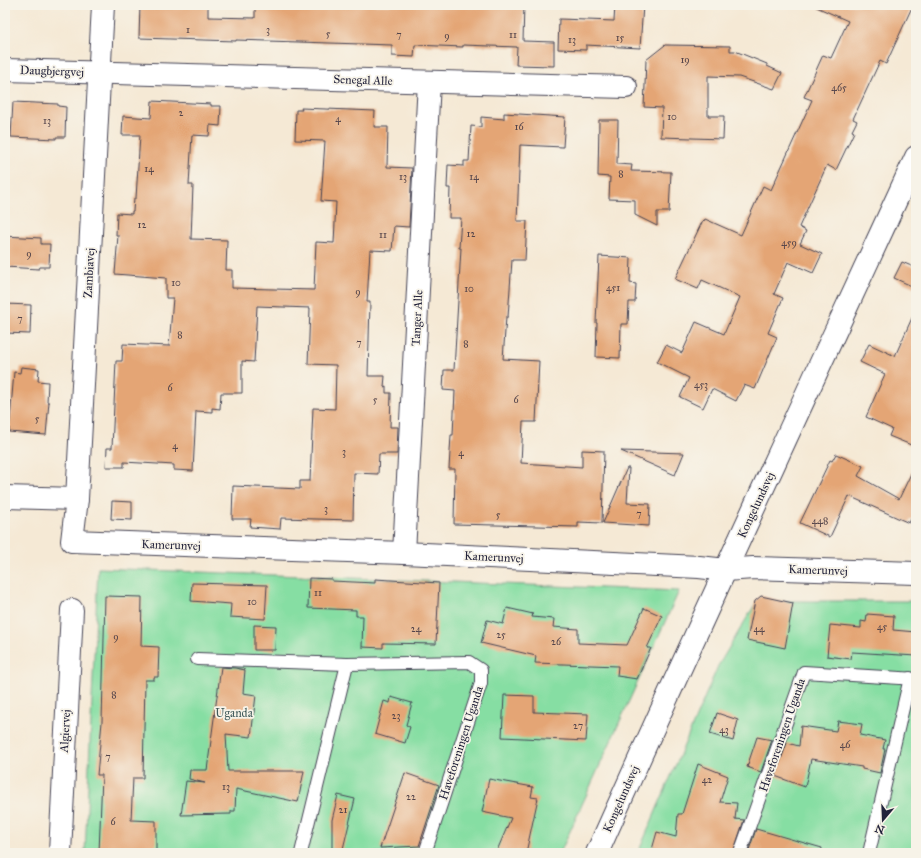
<svg xmlns="http://www.w3.org/2000/svg" width="921" height="858" font-family="'IM FELL Great Primer',serif">
<style>
.green{fill:#86dea3;stroke:#54806f}
.building{fill:#e4a575}
.lines{fill:none;stroke-linecap:round;stroke-linejoin:round}
.lane-casing{stroke:#424052;stroke-width:14}
.street-casing{stroke:#424052;stroke-width:24}
.secondary-casing{stroke:#424052;stroke-width:24}
.lane{stroke:#fff;stroke-width:12}
.street{stroke:#fff;stroke-width:22}
.secondary{stroke:#fff;stroke-width:22}
.labels{text-anchor:middle;dominant-baseline:central;stroke-width:3.5;stroke-linejoin:round;paint-order:stroke}
.number-label{font-size:10px;fill:#52434a}
.street-label{font-size:12px;fill:#22223b;stroke:#f7f3e8}
.park-label{font-size:12px;fill:#405a5a;stroke:#f7f3e8}
</style>
<rect width="100%" height="100%" fill="#f7f3e8"/>
<filter id="ink" filterUnits="userSpaceOnUse"><feTurbulence type="fractalNoise" baseFrequency=".025" numOctaves="2"/><feDisplacementMap in="SourceGraphic" scale="8" xChannelSelector="R" yChannelSelector="G"/><feConvolveMatrix kernelMatrix="1 2 1 2 8 2 1 2 1" color-interpolation-filters="sRGB"/></filter>
<filter id="wash" filterUnits="userSpaceOnUse"><feTurbulence type="fractalNoise" baseFrequency=".012" numOctaves="4" result="noise"/><feDisplacementMap in="SourceGraphic" scale="16" xChannelSelector="R" yChannelSelector="G"/><feGaussianBlur stdDeviation="0.9" result="paint"/><feColorMatrix in="noise" values="0 0 0 0 0 0 0 0 0 0 0 0 0 0 0 0 0 1.4 0 .05"/><feComposite in="paint" operator="in"/></filter>
<g filter="url(#wash)">
<rect width="100%" height="100%" fill="#f5e9d5"/>
<!-- green -->
<g class="green">
<path d="M98,568L679,591L560,853H85Z"/>
<path d="M757,601H916V853H638L718,666Z"/>
</g>
<g id="blocks">
<!-- building -->
<g class="building">
<path d="M140,5H208V17L255,18V5H524L523,41L554,42V66L516,65L517,47L463,45V47L415,45L414,57L392,56V45L236,40V41L139,38Z"/>
<path d="M615,5H643L640,48L586,45V50L558,49L559,19L614,21Z"/>
<path d="M812,5H913L886,64L880,61L853,119L857,121L852,131L854,132L836,170L827,165L799,227L806,231L800,244L822,254L813,273L788,262L774,294L783,298L768,333L777,337L755,389L744,385L736,401L712,389L703,408L680,397L689,378L657,362L666,345L682,353L696,322L724,334L740,297L702,280L698,289L675,279L703,220L704,221L705,219L741,235L763,186L771,190L812,100L804,97L823,55L831,58L848,21Z"/>
<path d="M665,45L730,46V51H735L767,64V66L782,73L774,89L739,77L708,76V116H724L723,139L661,137L662,108L644,107L645,85L646,60Z"/>
<path d="M152,101L211,104V106H221L220,126L210,125L209,136L192,135L189,185H193L191,239L227,240L226,270H232V288L314,290L316,242L334,243L336,202L321,201L325,141L295,140L296,110H302L301,108L375,111L374,127H388L387,167L412,168L409,227L394,226L392,251L370,250L367,302H370L368,376H385L384,387L386,386V393H391L390,427H398L397,454H379L378,474L354,473L353,520L281,518L280,529L250,527L251,519H232L233,486L300,489V481H310L313,408L335,409L336,365L308,364L310,308L257,306L254,362L242,361V393H221L220,409L212,408V412L196,411L193,471L174,470V465L124,462V467H106L107,448H112L116,361H122L123,344L169,346L173,298H166V278L115,274L118,235H116L117,213L132,214V211H133L134,198H136L140,135H122L123,116L151,118Z"/>
<path d="M13,102L58,104V106L66,107L65,137H56V139L11,137Z"/>
<path d="M504,113L565,117L563,147L520,145L517,221H527L525,260H512L508,317H506L503,359L539,361L536,422H523L521,463L582,467V450L604,451L602,523L578,522V527L454,524L455,469H449L451,435H453L455,391L443,390L444,370H454L461,248H459L461,218H449L450,188H447L448,165L464,166V161H469L471,126L481,127V117L504,119Z"/>
<path d="M599,120H618L617,164L632,165L631,171L671,172L669,212H657V226L635,215V200L609,199L610,177L598,176Z"/>
<path d="M5,236L41,238V244H50L49,267H40L39,269L5,267Z"/>
<path d="M599,256L631,258L630,283L636,284L635,302H629L628,324H621L620,358L596,357L597,323H596Z"/>
<path d="M902,262L916,268V288L894,278Z"/>
<path d="M5,304L31,305L30,334L5,333Z"/>
<path d="M916,309V447L889,436L892,429L866,417L885,374L860,362L869,344L895,356Z"/>
<path d="M21,367L39,369L38,381L48,382L47,402H49L46,435L9,432L14,372L20,373Z"/>
<path d="M621,451L684,453L675,475Z"/>
<path d="M836,454L863,466L858,476L899,499L916,463V521L911,519L909,523L849,496L830,537L800,523L830,460L832,461Z"/>
<path d="M627,468H629L627,503L650,504L649,526L603,523Z"/>
<path d="M112,501L132,502V520L111,519Z"/>
<path d="M309,578L332,579V581L375,583V579L439,583L436,644L383,643V648L362,647L363,616H356V610L308,608Z"/>
<path d="M192,583L267,585L265,619L230,617L231,604L191,601Z"/>
<path d="M105,596L142,597L141,646L159,647L158,677H154V680H145L143,778H133L131,820L156,821V853H99L102,775H97L102,722Z"/>
<path d="M761,596L793,603L785,648L747,640L755,601Z"/>
<path d="M507,608L533,614L532,617L554,619L553,627L578,629V643L627,645L644,608L662,616L647,648H651L637,679L617,676L618,666L535,663L536,656L481,643L487,620L503,624Z"/>
<path d="M867,614L894,616L893,630L916,632V656L852,652L851,659L827,656L830,625L861,628V621L866,622Z"/>
<path d="M254,625L276,626L275,650H254Z"/>
<path d="M221,667L235,668L245,670L243,693L256,695L251,737L226,734L228,771H304L298,802L236,789L235,811H231V814L181,815L186,781L205,783L189,779L190,770H207Z"/>
<path d="M504,695L534,696V712L588,714L586,741L502,737Z"/>
<path d="M391,697L412,703L406,725L410,727L405,743L375,734L384,701L390,703Z"/>
<path d="M717,713L738,720L733,741L710,734Z"/>
<path d="M838,721L862,724L860,735L885,740L883,749H885L880,773L862,769V767L811,759L805,787L775,776L787,743L799,746L801,726L836,731Z"/>
<path d="M757,737L772,740L761,772L747,767Z"/>
<path d="M698,764L728,776L720,802L737,803L735,819L744,820L733,853L714,849L713,853H651L657,832L676,837L678,814H682Z"/>
<path d="M405,773L439,785L419,846L380,848Z"/>
<path d="M489,779L533,787L531,797L538,798L526,853H496L511,818L482,812Z"/>
<path d="M338,795L355,799L342,853H332V820Z"/>
<path d="M756,829L822,848L821,853H748Z"/>
</g>
</g>
</g>
<g filter="url(#ink)">
<use href="#blocks" fill-opacity="0" stroke="#424052" stroke-width="1"/>
<g class="lines">
<defs>
<g id="lane">
<path d="M197,659L347,664L469,662L481,670V683L425,853"/>
<path d="M301,853L347,664"/>
<path d="M740,853L804,672L916,679"/>
<path d="M869,853L910,678"/>
</g>
<g id="street">
<path d="M103,5L77,499L72,541L404,553L699,567L726,570L753,568L916,573"/>
<path d="M5,70L626,87"/>
<path d="M5,497L77,499"/>
<path d="M404,553L429,82"/>
<path d="M60,853L72,610"/>
</g>
<path id="secondary" d="M597,853C701,620 809,389 916,157"/>
</defs>
<!-- lane casing -->
<use href="#lane" class="lane-casing"/>
<!-- street casing -->
<use href="#street" class="street-casing"/>
<!-- secondary casing -->
<use href="#secondary" class="secondary-casing"/>
<!-- lane -->
<use href="#lane" class="lane"/>
<!-- street -->
<use href="#street" class="street"/>
<!-- secondary -->
<use href="#secondary" class="secondary"/>
</g>
</g>
<g class="labels">
<!-- number labels -->
<g class="number-label">
<text x="188" y="30">1</text>
<text x="268" y="30">3</text>
<text x="328" y="34">5</text>
<text x="399" y="35">7</text>
<text x="513" y="35">11</text>
<text x="447" y="36">9</text>
<text x="620" y="38">15</text>
<text x="572" y="40">13</text>
<text x="685" y="60">19</text>
<text x="839" y="88">465</text>
<text x="181" y="113">2</text>
<text x="672" y="117">10</text>
<text x="338" y="119">4</text>
<text x="47" y="121">13</text>
<text x="519" y="127">16</text>
<text x="149" y="169">14</text>
<text x="621" y="174">8</text>
<text x="403" y="177">13</text>
<text x="474" y="177">14</text>
<text x="142" y="225">12</text>
<text x="471" y="234">12</text>
<text x="383" y="235">11</text>
<text x="789" y="243">459</text>
<text x="29" y="254">9</text>
<text x="176" y="283">10</text>
<text x="613" y="288">451</text>
<text x="469" y="289">10</text>
<text x="358" y="292">9</text>
<text x="20" y="319">7</text>
<text x="180" y="335">8</text>
<text x="359" y="343">7</text>
<text x="466" y="344">8</text>
<text x="701" y="385">453</text>
<text x="170" y="388">6</text>
<text x="375" y="400">5</text>
<text x="516" y="400">6</text>
<text x="37" y="419">5</text>
<text x="175" y="446">4</text>
<text x="344" y="452">3</text>
<text x="461" y="453">4</text>
<text x="326" y="509">3</text>
<text x="639" y="514">7</text>
<text x="498" y="515">5</text>
<text x="820" y="521">448</text>
<text x="318" y="593">11</text>
<text x="252" y="602">10</text>
<text x="882" y="627">45</text>
<text x="416" y="629">24</text>
<text x="759" y="629">44</text>
<text x="501" y="635">25</text>
<text x="116" y="637">9</text>
<text x="556" y="642">26</text>
<text x="114" y="695">8</text>
<text x="396" y="716">23</text>
<text x="578" y="726">27</text>
<text x="724" y="730">43</text>
<text x="845" y="745">46</text>
<text x="108" y="757">7</text>
<text x="707" y="780">42</text>
<text x="226" y="787">13</text>
<text x="411" y="797">22</text>
<text x="343" y="810">21</text>
<text x="113" y="822">6</text>
</g>
<!-- street labels -->
<g class="street-label">
<text transform="translate(52 71) rotate(2)">Daugbjergvej</text>
<text transform="translate(363 80) rotate(2)">Senegal Alle</text>
<text transform="translate(89 273) rotate(-87)">Zambiavej</text>
<text transform="translate(417 318) rotate(-87)">Tanger Alle</text>
<text transform="translate(756 505) rotate(-65)">Kongelundsvej</text>
<text transform="translate(171 545) rotate(2)">Kamerunvej</text>
<text transform="translate(494 557) rotate(3)">Kamerunvej</text>
<text transform="translate(818 570) rotate(2)">Kamerunvej</text>
<text transform="translate(65 731) rotate(-87)">Algiervej</text>
<text transform="translate(782 735) rotate(-71)">Haveforeningen Uganda</text>
<text transform="translate(461 743) rotate(-72)">Haveforeningen Uganda</text>
<text transform="translate(621 799) rotate(-66)">Kongelundsvej</text>
</g>
<!-- park labels -->
<g class="park-label">
<text x="234" y="713">Uganda</text>
</g>
</g>
<!-- margin -->
<rect width="921" height="858" fill="none" stroke="#f7f3e8" stroke-width="20"/>
<!-- north arrow -->
<g transform="translate(883 820) rotate(199)" stroke="#f7f3e8" stroke-width="3" paint-order="stroke">
<path d="M0-3L7 15L0 10L-7 15Z" fill="#22223b"/>
<text y="-6" font-size="11" font-weight="bold" text-anchor="middle" fill="#22223b">N</text>
</g>
</svg>
